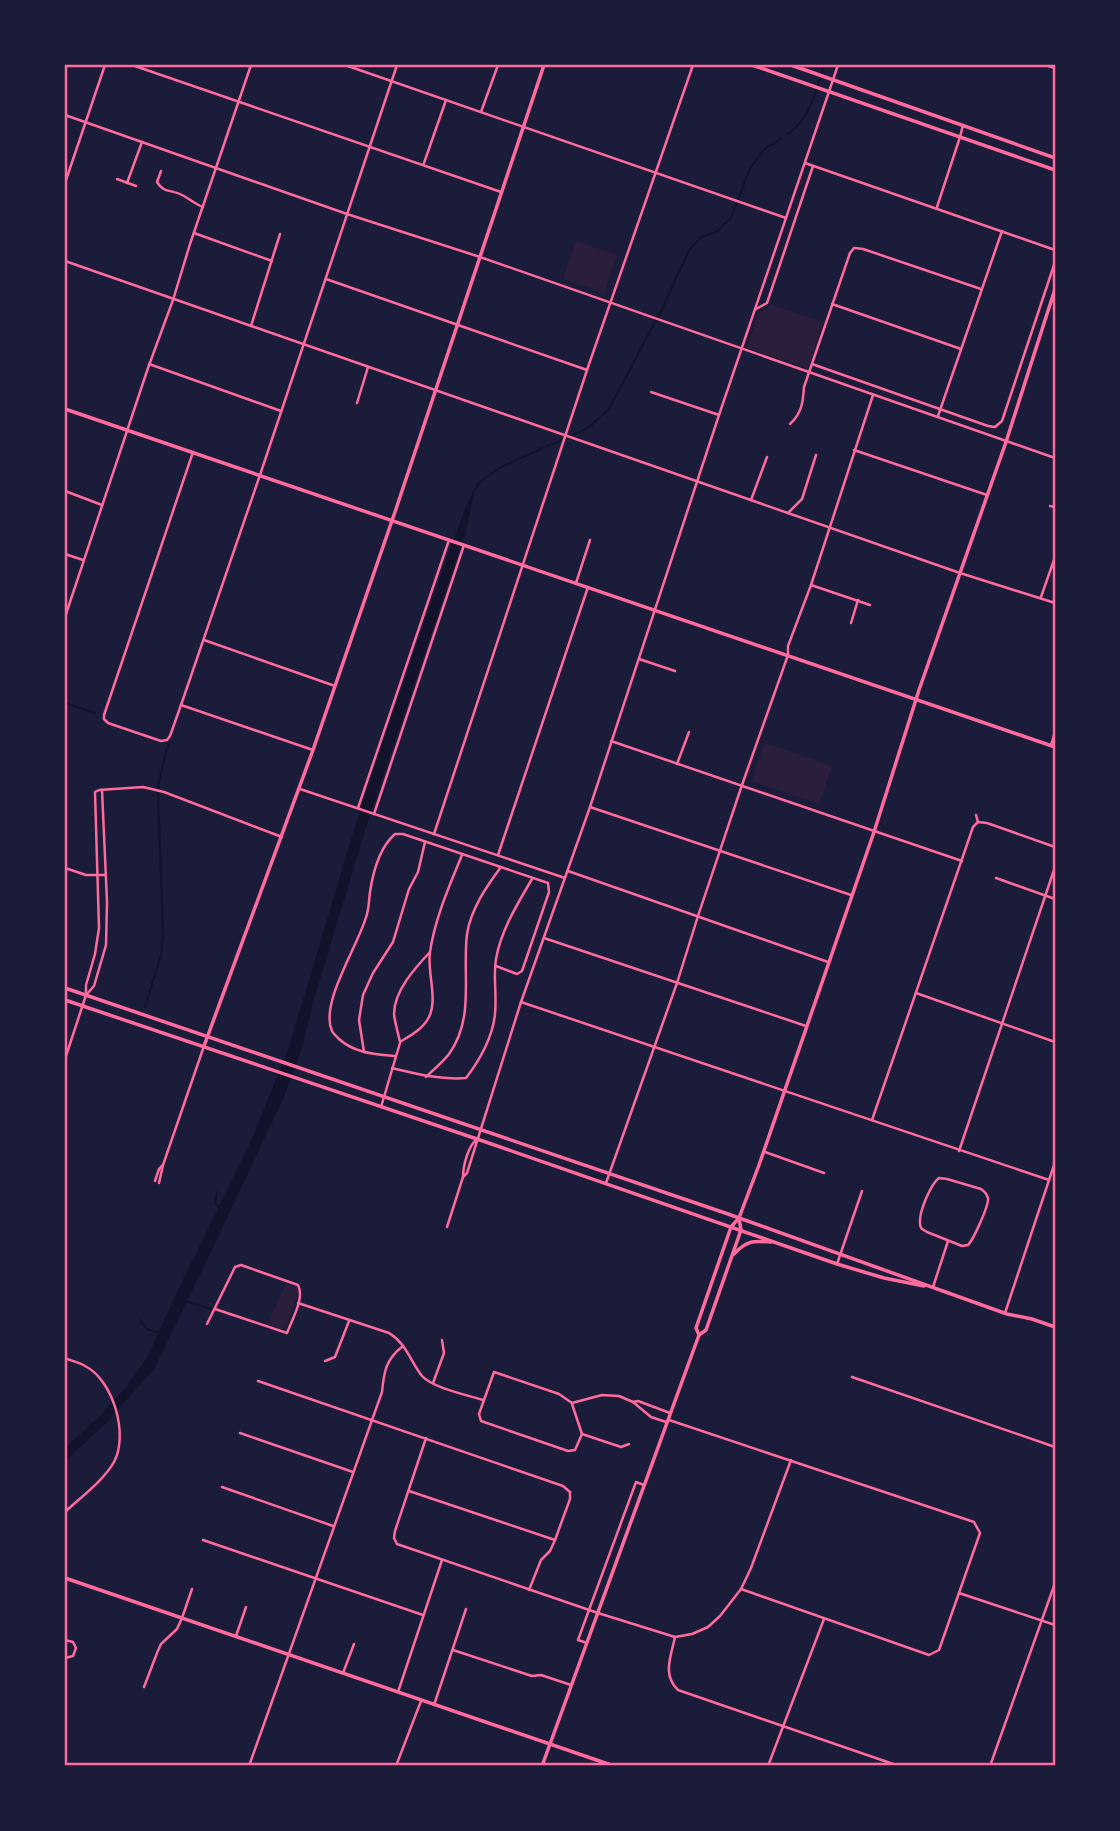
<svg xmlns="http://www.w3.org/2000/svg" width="1120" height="1831" font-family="Poppins,sans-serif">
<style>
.green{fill:#2a1e3b}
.water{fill:#12122b}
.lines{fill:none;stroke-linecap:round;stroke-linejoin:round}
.stream{stroke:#12122b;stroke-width:2}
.minor{stroke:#ff6b9d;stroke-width:2.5}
.tertiary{stroke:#ff6b9d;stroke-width:3.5}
.primary{stroke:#ff6b9d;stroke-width:3.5}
.neatline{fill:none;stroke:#ff6b9d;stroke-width:2.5}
</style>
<rect width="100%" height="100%" fill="#1b1b3a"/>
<!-- green -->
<g class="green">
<path d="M576,241L617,255L604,293L563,279Z"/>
<path d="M770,304L823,322L808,368L747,348L759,311L767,309Z"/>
<path d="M765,743L832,766L819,804L752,781L755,772L754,770Z"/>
<path d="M286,1284L297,1288L298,1293L287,1326L282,1329L267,1324Z"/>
</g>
<!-- water -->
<path class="water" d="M474,491L466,531L367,824L314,999L302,1048L283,1099L209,1256L154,1369L105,1424L65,1461V1448L100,1416L130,1382L147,1358L179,1288L251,1141L289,1047L365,793L445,563L468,501Z"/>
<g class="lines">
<!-- stream -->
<g class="stream">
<path d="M788,134C811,118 816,90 824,65"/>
<path d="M473,493L480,482L499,468L588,428L609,409L662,309L689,250L701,237L716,232L731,218L750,168L765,149L782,138"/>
<path d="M65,703L95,713"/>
<path d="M145,1007L161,955L163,931L158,796L159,781L168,745"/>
<path d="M217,1192L215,1204L221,1208"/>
<path d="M185,1301L211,1309"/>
<path d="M140,1320L147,1329L159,1333"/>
</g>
<!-- minor -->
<g class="minor">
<path d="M132,65L501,192"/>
<path d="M345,65L786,218"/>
<path d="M1045,65L1055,68"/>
<path d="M481,112L498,65"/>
<path d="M65,115L347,214L480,257L1055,458"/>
<path d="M424,163L446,100"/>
<path d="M805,163L1055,250"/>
<path d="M161,171L157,182C164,194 172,189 182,195C190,199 195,204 203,207"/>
<path d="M117,179L136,186"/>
<path d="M65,183L105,65"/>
<path d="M127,183L142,142"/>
<path d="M937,207L960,137L963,125"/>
<path d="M194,233L272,261"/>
<path d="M855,248L863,249L981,289"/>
<path d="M65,261L960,573L1055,603"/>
<path d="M326,279L587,370"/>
<path d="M832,304L961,349"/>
<path d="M756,309L767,303L813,166"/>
<path d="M251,326L280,234"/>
<path d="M149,364L281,411"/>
<path d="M812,364L988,426L995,427L1002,421L1055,262"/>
<path d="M651,392L719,415"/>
<path d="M357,403L368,367"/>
<path d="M938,416L1002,231"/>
<path d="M790,424C802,413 803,402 804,387L850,253L854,248"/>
<path d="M854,450L987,495"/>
<path d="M193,452L104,715V719L108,723L161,741L167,740L170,736L181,705L260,475L397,65"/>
<path d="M65,491L102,505"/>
<path d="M751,500L767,457"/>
<path d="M1050,506L1055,507"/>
<path d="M788,513L802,499L816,455"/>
<path d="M65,554L83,560"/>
<path d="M576,583L590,540"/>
<path d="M811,585L870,605"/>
<path d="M1041,597L1055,557"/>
<path d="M65,617L148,368L173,300L190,244L251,65"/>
<path d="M851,623L858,600"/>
<path d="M204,640L335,686"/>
<path d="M639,659L675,671"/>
<path d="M181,705L313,750"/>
<path d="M611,741L962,861"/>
<path d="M1051,745L1055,732"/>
<path d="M677,764L689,732"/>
<path d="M300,789L565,878"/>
<path d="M590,807L851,895"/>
<path d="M358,808L449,540"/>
<path d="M374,814L464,545"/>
<path d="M976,815L978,822"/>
<path d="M978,822L987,823L1055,847"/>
<path d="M434,834L587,370L693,65"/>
<path d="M498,855L588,587"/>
<path d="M65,868L86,875H106"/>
<path d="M568,871L828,962"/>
<path d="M996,878L1055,899"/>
<path d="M544,938L806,1026"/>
<path d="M430,952C415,968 394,991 394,1014C395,1023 398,1033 400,1042C411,1035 423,1029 429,1017C438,998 427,973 430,952C435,918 449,887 462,855"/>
<path d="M916,993L1055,1042"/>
<path d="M86,995V985L95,954L99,928L95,792L99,790L143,787L164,792L282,837"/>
<path d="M521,1002L1049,1180"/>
<path d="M364,1052L359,1020L363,995L373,973L393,942L409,889L418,872L425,842"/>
<path d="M394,1056C375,1054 354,1053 339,1039C338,1038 332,1032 332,1031C319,1003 360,943 367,914C369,907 369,899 370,892C373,872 379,848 395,834H403L548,883L549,892L522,971L517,974L496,966"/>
<path d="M65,1059L86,995L94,986L106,945L107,902L102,790"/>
<path d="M392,1068C417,1074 440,1080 466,1078C480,1060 493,1036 495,1014C497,995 493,977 496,959C501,930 518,903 532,879"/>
<path d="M426,1077C434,1069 443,1062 449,1054C475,1018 462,975 467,934C471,909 486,887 501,867"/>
<path d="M381,1107L400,1043"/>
<path d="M872,1120L973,827L978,822"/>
<path d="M477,1139C468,1146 463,1166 463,1177L467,1173L521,1002L590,807L719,415L838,65"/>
<path d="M959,1151L1055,867"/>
<path d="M765,1152L824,1173"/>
<path d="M939,1178L947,1179L981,1189C985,1192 986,1193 988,1198C989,1206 973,1240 968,1245L962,1246L927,1232C922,1229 920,1229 920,1223C919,1211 931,1184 939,1178Z"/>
<path d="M155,1181L159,1169L163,1165"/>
<path d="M159,1183L163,1165L204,1046"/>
<path d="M606,1183L677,983L698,916L742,785L788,655V646L811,585L873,395"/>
<path d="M447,1227L463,1177"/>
<path d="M837,1264L862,1191"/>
<path d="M933,1287L948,1241"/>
<path d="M298,1303L389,1333C407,1344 410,1361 422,1376C433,1388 467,1395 483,1400"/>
<path d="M1005,1313L1055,1162"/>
<path d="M207,1324L235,1267L241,1265L298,1285C305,1298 292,1319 287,1333L215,1309"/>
<path d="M65,1358C71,1361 79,1362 85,1366C113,1380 129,1434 114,1462C104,1480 80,1498 65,1512"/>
<path d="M325,1361L335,1357L349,1321"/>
<path d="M852,1377L1055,1447"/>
<path d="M258,1381L563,1486L570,1492"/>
<path d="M433,1383L444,1353L442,1340"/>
<path d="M633,1402L638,1401L670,1413"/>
<path d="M572,1404L582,1434L621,1447L629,1444"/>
<path d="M669,1420L974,1522L980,1533L939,1650L929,1655L741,1589"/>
<path d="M240,1433L353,1472"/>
<path d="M582,1434L575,1450L568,1451L481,1421L479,1414L494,1372L559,1394L572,1403L602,1395L619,1396L633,1402L651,1417L666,1422"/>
<path d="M426,1438L395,1531L394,1538L397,1544L598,1613L675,1637"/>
<path d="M791,1460L751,1568L741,1589L720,1616L708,1627L692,1634L675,1637C671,1656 662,1675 678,1690L899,1766"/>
<path d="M222,1487L333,1526"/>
<path d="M409,1491L555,1540"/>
<path d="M203,1540L423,1615"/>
<path d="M529,1590L541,1560L550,1551L555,1540L570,1499V1492"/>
<path d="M959,1593L1055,1625"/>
<path d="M236,1636L246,1607"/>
<path d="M65,1640L73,1642L76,1648L73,1656L65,1658"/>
<path d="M587,1643L578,1640L636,1482L644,1485"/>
<path d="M453,1650L532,1676L541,1675L571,1685"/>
<path d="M343,1673L354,1644"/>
<path d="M144,1687L157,1653L161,1644L177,1629L182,1618L192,1589"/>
<path d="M398,1692L442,1560"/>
<path d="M434,1705L466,1609"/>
<path d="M249,1766L382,1392C384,1371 386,1359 403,1346"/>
<path d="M396,1766L421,1701"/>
<path d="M768,1766L824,1619"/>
<path d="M990,1766L1055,1583"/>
</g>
<!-- tertiary -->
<g class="tertiary">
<path d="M65,409L1055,747"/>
<path d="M204,1046L313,750L396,509L544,65"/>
<path d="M65,1578L614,1766"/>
</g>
<!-- primary -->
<g class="primary">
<path d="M752,65L1055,170"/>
<path d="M791,65L1055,158"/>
<path d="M65,988L728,1214L1007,1314L1032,1319L1055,1327"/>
<path d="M65,1000L477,1139L837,1264L884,1278L924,1286"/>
<path d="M734,1254C747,1240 753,1241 771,1242"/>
<path d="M699,1335L706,1330L741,1230L739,1218"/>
<path d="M542,1766L699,1335L696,1328L731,1227L739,1218L759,1165L874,832L919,690L1006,442L1055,289"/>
</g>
</g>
<!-- border -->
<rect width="1120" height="1831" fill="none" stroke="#1b1b3a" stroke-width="133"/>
<rect x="66" y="66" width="988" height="1698" class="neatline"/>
</svg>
